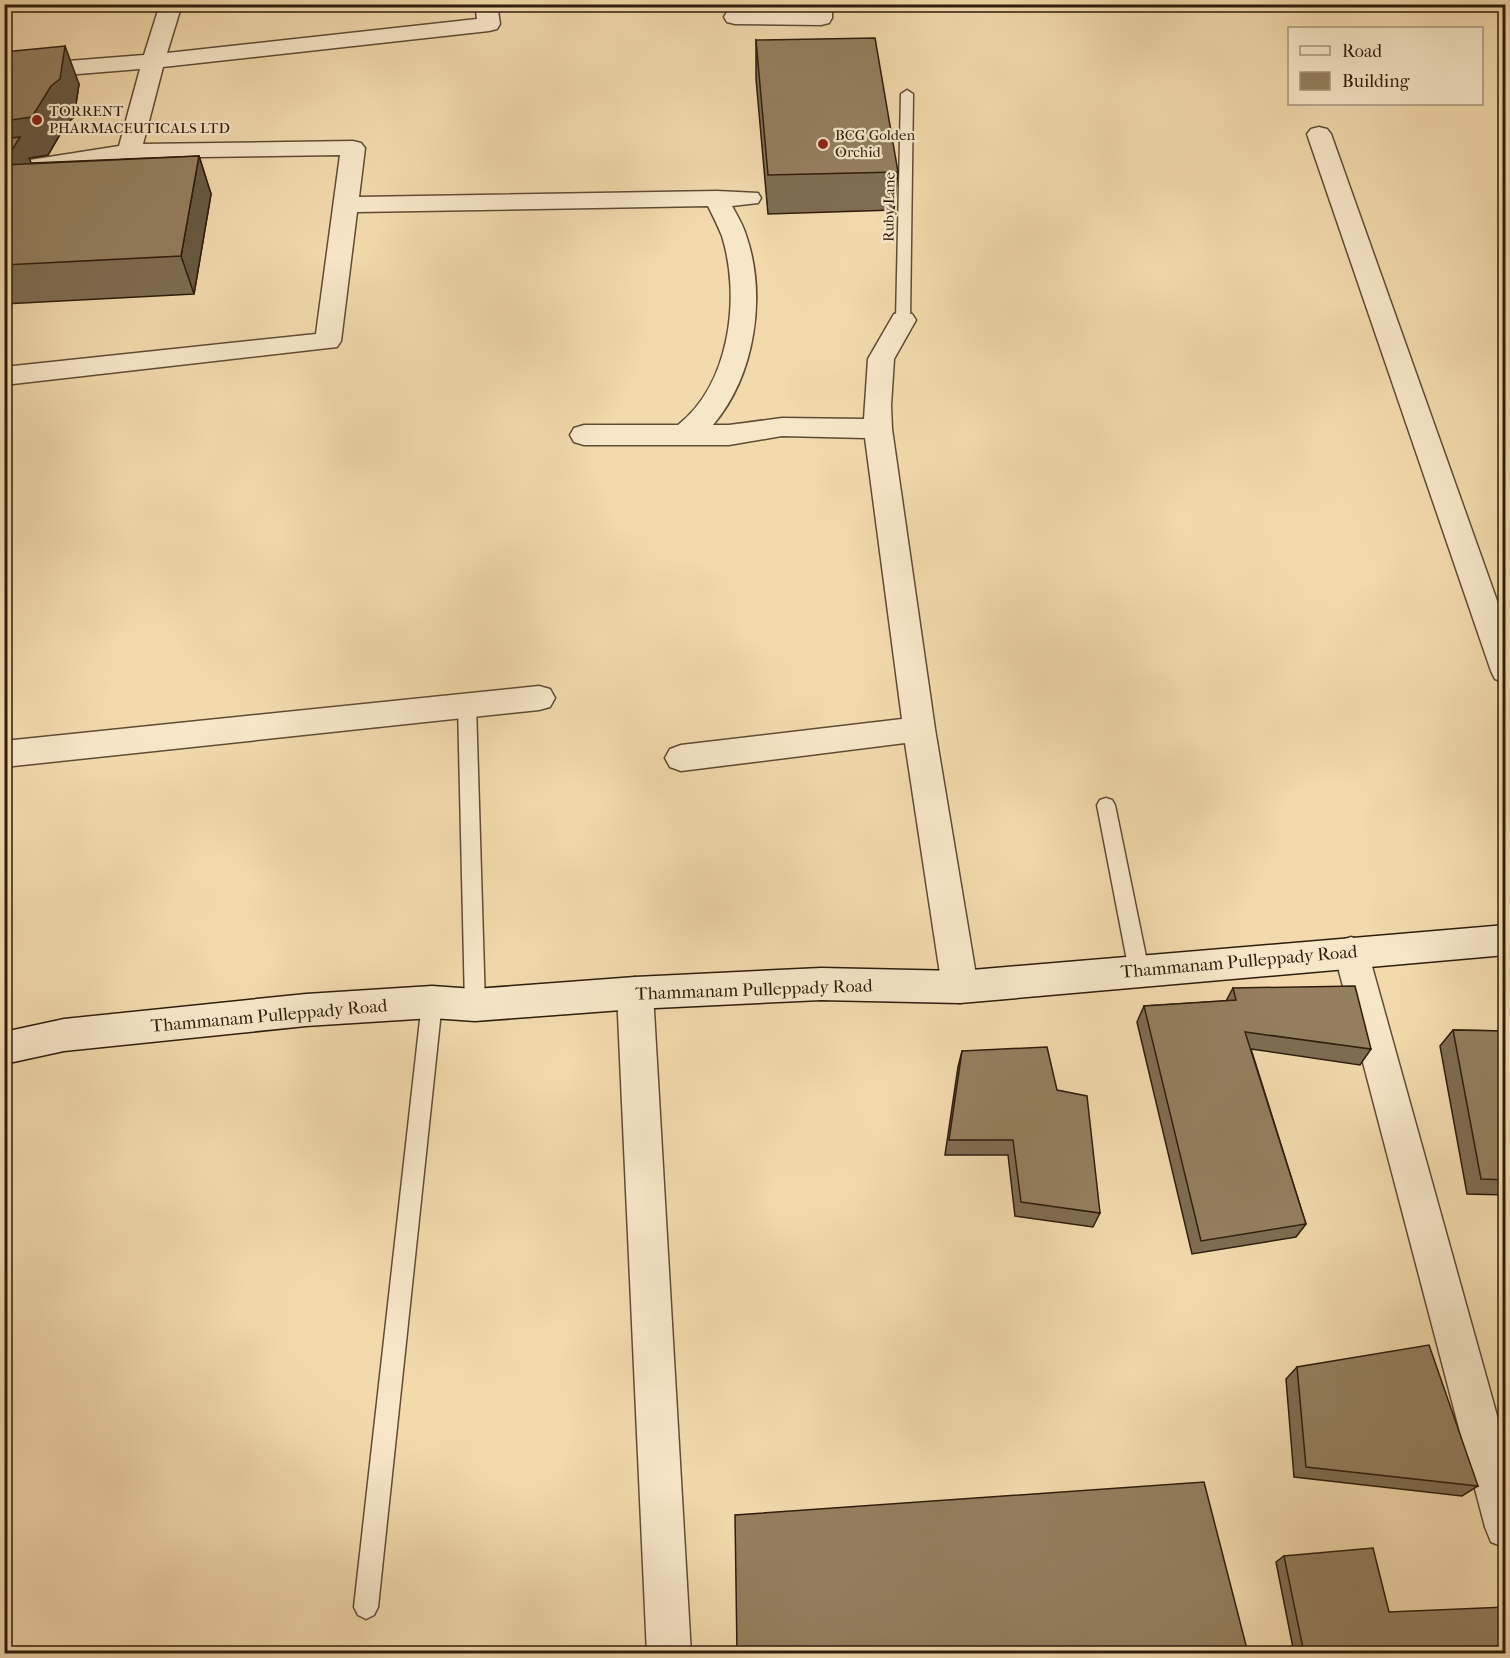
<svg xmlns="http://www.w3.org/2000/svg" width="1510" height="1658" font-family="'IM FELL French Canon',serif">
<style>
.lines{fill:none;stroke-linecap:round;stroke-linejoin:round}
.lane-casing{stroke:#604c34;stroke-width:3}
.street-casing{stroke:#604c34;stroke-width:3}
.secondary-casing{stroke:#2f1d0c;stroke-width:3}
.lane{fill:#f7e7c9;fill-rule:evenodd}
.street{fill:#f7e7c9;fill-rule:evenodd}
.secondary{fill:#f7e7c9;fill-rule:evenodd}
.wall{fill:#7f6d52;stroke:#2f1d0c;stroke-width:1.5}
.shaded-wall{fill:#685942;stroke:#2f1d0c;stroke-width:1.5}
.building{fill:#947f5f;stroke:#2f1d0c;stroke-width:1.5}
.poi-dot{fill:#8f2418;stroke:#f7e7c9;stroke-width:2}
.labels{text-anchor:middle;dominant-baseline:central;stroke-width:4.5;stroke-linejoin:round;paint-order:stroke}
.far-poi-label{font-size:15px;fill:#2f1d0c;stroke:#f7e7c9;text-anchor:start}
.far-street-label{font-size:15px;fill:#2f1d0c;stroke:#f7e7c9}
.street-label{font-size:18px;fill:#2f1d0c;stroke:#f7e7c9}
</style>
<rect width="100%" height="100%" fill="#f2daac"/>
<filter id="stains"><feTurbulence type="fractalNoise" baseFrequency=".00333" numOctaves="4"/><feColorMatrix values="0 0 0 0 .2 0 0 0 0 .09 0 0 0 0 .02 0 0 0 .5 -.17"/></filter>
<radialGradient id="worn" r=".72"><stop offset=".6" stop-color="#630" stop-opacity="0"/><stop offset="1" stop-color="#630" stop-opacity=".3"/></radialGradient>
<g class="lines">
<defs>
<g id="lane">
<path d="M907,90L913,94L910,320L903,325L896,320L901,94Z"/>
<path d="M467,698L473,700L476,705L485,1005L482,1011L475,1014L468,1011L465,1005L458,705L461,700Z"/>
<path d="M1106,798L1112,800L1115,805L1149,971L1146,977L1139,979L1132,977L1129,971L1097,805L1100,800Z"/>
<path d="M432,993L439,996L442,1002L378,1607L374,1615L366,1619L358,1615L354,1607L422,1002L425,996Z"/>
</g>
<g id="street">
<path d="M160,4H182L167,53L477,19L475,4H497L500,24L497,29L489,31L163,67L143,144L353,141L361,143L365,148L359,197L717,191L758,193L761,198L758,203L732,206C737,215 743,225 746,235C767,296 755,376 713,425H729L782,418L864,419L868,359L894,314L903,312L912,314L916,320L894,359L891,405L892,429L935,729L978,987L972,998L960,1003L948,998L942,987L905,743L681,771L670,767L665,758L670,749L681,745L902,719L865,438L782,436L729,445H584L574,442L570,435L574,428L584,425H678C730,384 741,297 722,236C718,226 713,216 708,206L357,212L341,341L337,347L4,385V367L316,334L340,155L129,158L4,178V164L119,146L140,69L4,80V66L144,55Z"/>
<path d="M810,4H832V18L829,23L821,25L735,24L727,22L724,17L727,12L735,10L810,11Z"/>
<path d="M1319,127L1327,129L1331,134L1506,626V683L1495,679L1491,671L1307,134L1311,129Z"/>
<path d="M539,686L550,689L555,698L550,707L539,710L4,767V741Z"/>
<path d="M1351,937L1363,941L1368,952L1506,1448V1548L1491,1542L1485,1527L1334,952L1339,941Z"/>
<path d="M635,977L647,982L653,993L691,1654H647L617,993L623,982Z"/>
</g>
<path id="secondary" d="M1506,925V955L960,1003L821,1000L635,1009L475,1021L432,1018L306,1026L64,1051L4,1064V1032L64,1019L306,994L432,986L475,989L635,977L821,968L960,971Z"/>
</defs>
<!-- lane casing -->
<use href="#lane" class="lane-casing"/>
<!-- street casing -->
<use href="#street" class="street-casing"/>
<!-- secondary casing -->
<use href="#secondary" class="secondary-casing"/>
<!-- lane -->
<use href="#lane" class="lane"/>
<!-- street -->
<use href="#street" class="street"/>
<!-- secondary -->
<use href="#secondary" class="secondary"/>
</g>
<!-- wall -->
<g class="wall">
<path d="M756,40L898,172L894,210L768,214L756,79Z"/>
<path d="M4,52L79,84L74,117L66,124L48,155L29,158L31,163L199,156L211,194L194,294L4,304Z"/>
<path d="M1233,988L1371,1049L1360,1065L1251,1049L1306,1224L1296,1237L1192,1254L1137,1022L1144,1006L1226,1001Z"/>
<path d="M1453,1030L1506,1031V1195L1467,1194L1440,1046Z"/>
<path d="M962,1051L1057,1090L1100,1213L1093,1227L1015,1216L1008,1155H945L958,1067Z"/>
<path d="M1297,1367L1478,1486L1462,1496L1294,1477L1286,1379Z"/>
<path d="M1284,1556L1389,1612L1506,1653H1294L1276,1562Z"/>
</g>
<!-- shaded-wall -->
<g class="shaded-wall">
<path d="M65,46L79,84L74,117L66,124L48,155L29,158L36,175L4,167V121Z"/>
<path d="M199,156L211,194L194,294L181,256Z"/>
</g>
<!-- building -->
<g class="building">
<path d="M875,38L898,172L768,175L756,40Z"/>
<path d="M65,46L60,79L51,86L32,117L4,121V52Z"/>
<path d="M20,137L4,163V139Z"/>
<path d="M199,156L181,256L4,265V165Z"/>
<path d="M1355,986L1371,1049L1245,1032L1306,1224L1201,1241L1144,1006L1236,1000L1233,988Z"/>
<path d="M1453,1030L1506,1031V1180L1481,1179Z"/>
<path d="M1047,1047L1057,1090L1087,1096L1100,1213L1021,1202L1013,1140H949L962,1051Z"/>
<path d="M1429,1345L1478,1486L1306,1467L1297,1367Z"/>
<path d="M1204,1482L1248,1653H737L735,1515Z"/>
<path d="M1373,1548L1389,1612L1506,1607V1653H1304L1284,1556Z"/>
</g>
<!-- markers -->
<g class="poi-dot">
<circle cx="37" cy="120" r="6"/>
<circle cx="823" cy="144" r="6"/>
</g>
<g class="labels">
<!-- far-poi labels -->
<g class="far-poi-label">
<text x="49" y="111">TORRENT<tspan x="49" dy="17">PHARMACEUTICALS LTD</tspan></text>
<text x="835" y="135">BCG Golden<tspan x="835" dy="17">Orchid</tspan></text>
</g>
<!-- far-street labels -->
<g class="far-street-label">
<text transform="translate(889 207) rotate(-89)">Ruby Lane</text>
</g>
<!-- street labels -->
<g class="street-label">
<text transform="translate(1239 962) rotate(-5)">Thammanam Pulleppady Road</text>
<text transform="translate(754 990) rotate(-2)">Thammanam Pulleppady Road</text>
<text transform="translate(269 1016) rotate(-5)">Thammanam Pulleppady Road</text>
</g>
</g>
<!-- margin -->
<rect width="1510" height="1658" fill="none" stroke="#f2daac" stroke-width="24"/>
<rect x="6" y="6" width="1498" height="1646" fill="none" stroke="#2f1d0c" stroke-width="3"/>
<rect x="12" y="12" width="1486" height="1634" fill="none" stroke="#2f1d0c" stroke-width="1.5"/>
<!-- legend -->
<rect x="1288" y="27" width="195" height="78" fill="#f7e7c9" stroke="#a7967d" stroke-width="1.5"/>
<rect x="1300" y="46" width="30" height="9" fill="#f7e7c9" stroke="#a7967d" stroke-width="1.5"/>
<text x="1342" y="57" font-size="18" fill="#2f1d0c">Road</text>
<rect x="1300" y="72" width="30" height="18" fill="#947f5f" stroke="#a7967d" stroke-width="1.5"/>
<text x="1342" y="87" font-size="18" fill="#2f1d0c">Building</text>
<rect width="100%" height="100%" filter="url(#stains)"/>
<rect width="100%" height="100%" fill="url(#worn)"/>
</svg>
